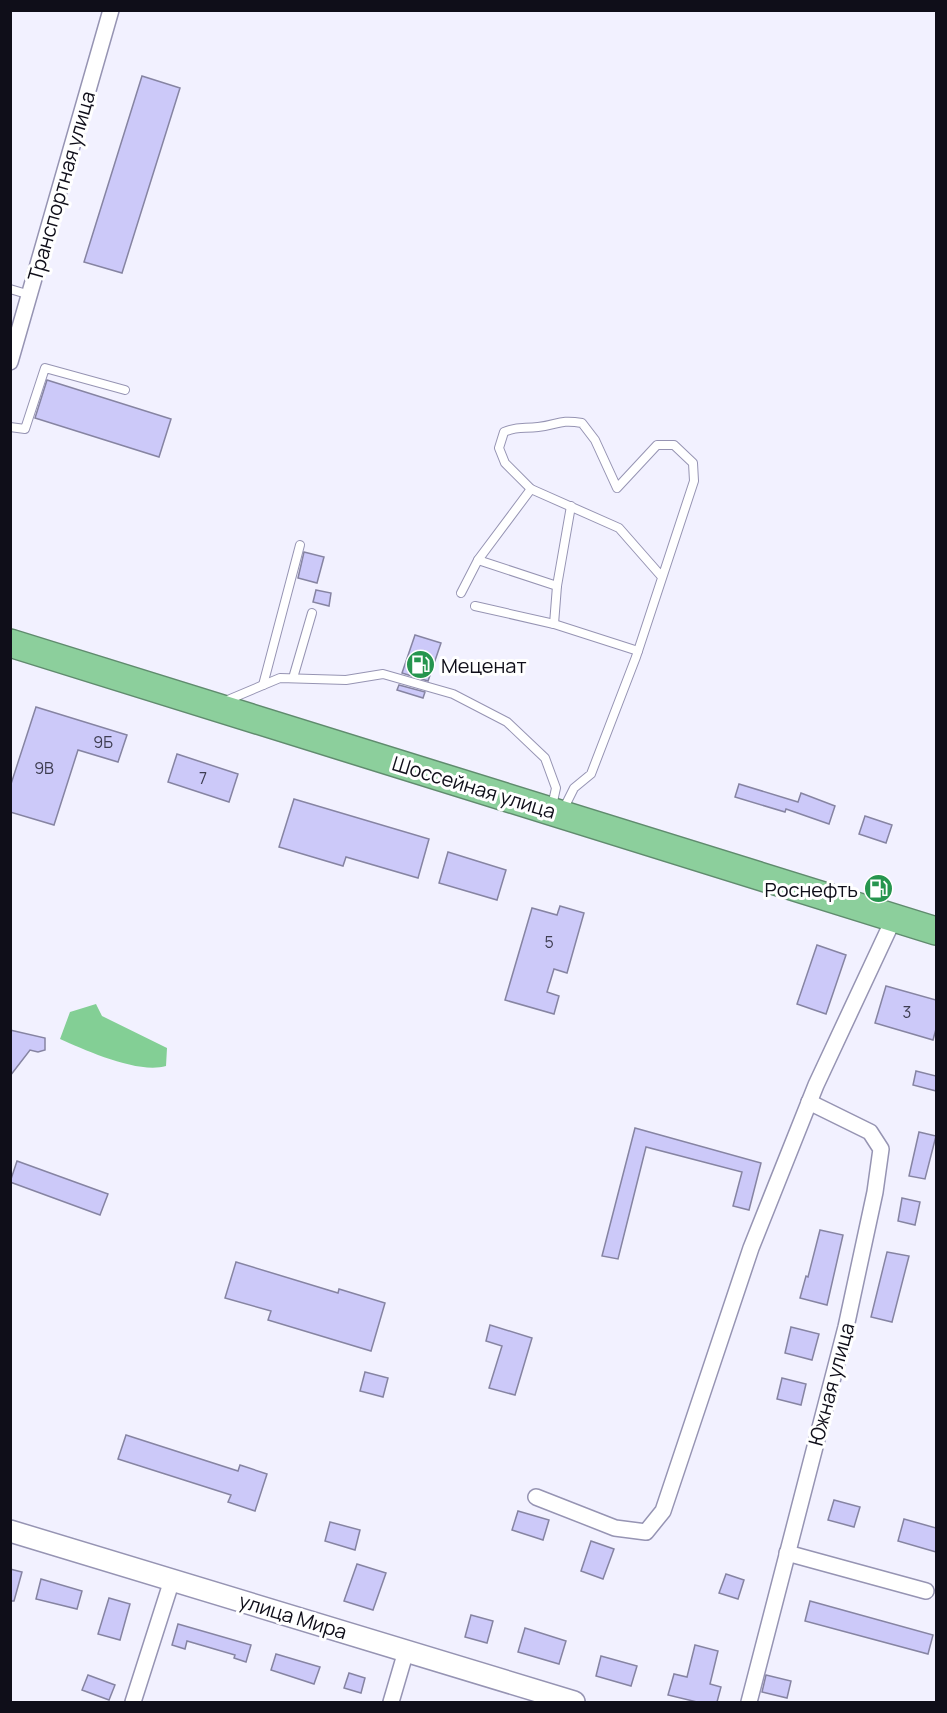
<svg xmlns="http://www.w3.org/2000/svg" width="947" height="1713" font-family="Manrope,sans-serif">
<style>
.forest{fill:#83cf95}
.building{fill:#ccc9f9;stroke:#8684a2;stroke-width:1.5}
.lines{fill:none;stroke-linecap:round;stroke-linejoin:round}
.lane-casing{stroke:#9694b3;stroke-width:10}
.street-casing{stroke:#9694b3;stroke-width:18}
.secondary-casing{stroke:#9694b3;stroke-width:24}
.highway-casing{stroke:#608b6e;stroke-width:30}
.lane{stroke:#fff;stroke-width:8}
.street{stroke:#fff;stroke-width:15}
.secondary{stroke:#fff;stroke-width:21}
.highway{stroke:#8ccf9c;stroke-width:27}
.labels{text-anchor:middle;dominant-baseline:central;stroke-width:6;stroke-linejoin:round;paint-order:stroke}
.number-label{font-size:16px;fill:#3e3d51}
.street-label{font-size:20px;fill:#0f0e19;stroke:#fff}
.poi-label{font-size:20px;fill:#0f0e19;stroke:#fff;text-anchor:start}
</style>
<rect width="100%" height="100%" fill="#f2f1ff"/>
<!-- forest -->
<path class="forest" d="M96,1004L102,1016L167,1048L166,1066C138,1074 87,1051 60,1039L70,1012Z"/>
<!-- building -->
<g class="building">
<path d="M142,76L180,88L122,273L84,262Z"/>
<path d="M47,380L171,419L159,457L35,418Z"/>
<path d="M304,552L324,557L317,583L298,578Z"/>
<path d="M316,590L331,593L329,606L313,602Z"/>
<path d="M415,635L441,643L428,681L402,673Z"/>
<path d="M399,685L425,692L423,698L397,690Z"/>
<path d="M36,707L127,735L118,762L78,750L54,825L10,812V787Z"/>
<path d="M177,754L238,774L229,802L168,782Z"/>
<path d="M739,784L798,802L801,793L835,806L829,824L786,809L785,812L735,797Z"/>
<path d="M294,799L429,839L418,878L346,857L343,866L279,847Z"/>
<path d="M865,816L892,825L886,843L859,834Z"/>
<path d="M448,852L506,870L497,900L439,883Z"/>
<path d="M560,906L584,913L567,973L554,969L547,992L559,996L554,1014L505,1000L532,908L557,915Z"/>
<path d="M817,945L846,955L826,1014L797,1004Z"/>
<path d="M886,986L936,1000V1029L933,1040L875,1023Z"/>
<path d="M10,1030L45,1038V1050L38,1052L30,1050L10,1076Z"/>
<path d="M916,1071L936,1076V1091L913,1085Z"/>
<path d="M635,1128L761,1163L749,1210L733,1206L742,1172L646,1147L618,1259L602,1256Z"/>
<path d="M919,1132L936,1136L925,1179L909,1176Z"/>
<path d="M17,1161L108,1194L100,1215L10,1182Z"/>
<path d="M902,1198L920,1202L915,1225L898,1221Z"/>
<path d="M820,1230L843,1235L827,1305L800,1298L806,1276L808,1277Z"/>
<path d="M887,1252L909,1256L892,1322L871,1317Z"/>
<path d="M236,1262L338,1293L339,1289L385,1303L371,1351L268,1320L271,1311L225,1298Z"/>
<path d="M490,1325L532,1338L515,1395L489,1388L502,1346L486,1341Z"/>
<path d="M791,1327L819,1334L812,1360L785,1353Z"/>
<path d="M365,1372L388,1378L383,1397L360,1391Z"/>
<path d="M782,1378L806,1384L801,1405L777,1399Z"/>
<path d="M126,1435L238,1471L240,1465L267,1474L255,1511L228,1502L231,1495L118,1459Z"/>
<path d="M834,1500L860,1507L854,1527L828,1520Z"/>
<path d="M518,1511L549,1520L543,1540L512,1530Z"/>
<path d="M904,1519L936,1528V1552L898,1541Z"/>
<path d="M330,1522L360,1530L355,1550L325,1541Z"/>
<path d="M591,1541L614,1549L603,1579L581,1571Z"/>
<path d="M357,1564L386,1573L373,1610L344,1601Z"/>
<path d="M10,1569L22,1572L14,1601H10Z"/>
<path d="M726,1574L744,1580L738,1599L719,1593Z"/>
<path d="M41,1579L82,1591L77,1609L36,1599Z"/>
<path d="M109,1598L130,1604L120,1640L98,1634Z"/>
<path d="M810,1601L933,1635L928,1654L805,1621Z"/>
<path d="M471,1615L493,1621L487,1643L465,1637Z"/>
<path d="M178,1624L251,1645L246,1662L234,1658L235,1655L187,1641L185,1649L172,1645Z"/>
<path d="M525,1628L566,1641L559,1664L518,1652Z"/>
<path d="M695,1645L718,1651L710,1684L721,1687L717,1702H697L668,1695L674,1674L687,1677Z"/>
<path d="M276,1654L320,1667L314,1684L271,1670Z"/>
<path d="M601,1656L637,1666L631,1686L596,1676Z"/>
<path d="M349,1673L365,1678L361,1693L344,1688Z"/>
<path d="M88,1675L115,1685L109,1700L82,1690Z"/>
<path d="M766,1675L791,1681L787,1698L762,1692Z"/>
</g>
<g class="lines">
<defs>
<g id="lane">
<path d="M10,289L30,295"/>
<path d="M10,427L25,429L45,368L125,390"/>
<path d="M478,560L557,586"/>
<path d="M461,593L478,560L531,489"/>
<path d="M475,606L554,624L638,651"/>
<path d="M554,624L557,586L571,506"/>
<path d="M293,678L312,613"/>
<path d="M263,685L300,545"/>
<path d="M223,702L280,678L346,680L383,674L453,694L507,722L545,758L556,788L552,806"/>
<path d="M563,810L574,788L591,774L636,657L638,651L694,481L693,463L674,445H657L617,488L595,440L582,423C559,419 558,425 538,427C525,429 517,426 504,432L499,448L505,463L531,489L619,528L662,577"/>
</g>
<g id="street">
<path d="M10,362L111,10"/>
<path d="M536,1497L615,1528L646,1532L663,1511L751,1248L816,1085L894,918"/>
<path d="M787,1553L926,1591"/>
<path d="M133,1702L172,1580"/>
<path d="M391,1702L406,1651"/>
<path d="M749,1702L846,1327L875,1192L881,1149L870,1132L809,1102"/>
</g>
<path id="secondary" d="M10,1531L574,1702"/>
<path id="highway" d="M10,643L936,931"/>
</defs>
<!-- lane casing -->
<use href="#lane" class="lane-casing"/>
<!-- street casing -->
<use href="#street" class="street-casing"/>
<!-- secondary casing -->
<use href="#secondary" class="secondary-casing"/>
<!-- highway casing -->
<use href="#highway" class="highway-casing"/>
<!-- lane -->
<use href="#lane" class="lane"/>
<!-- street -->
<use href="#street" class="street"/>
<!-- secondary -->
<use href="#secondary" class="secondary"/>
<!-- highway -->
<use href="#highway" class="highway"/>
</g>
<!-- icons -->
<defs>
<symbol id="fuel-disc" viewBox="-11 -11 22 22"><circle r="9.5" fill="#26954e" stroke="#fff"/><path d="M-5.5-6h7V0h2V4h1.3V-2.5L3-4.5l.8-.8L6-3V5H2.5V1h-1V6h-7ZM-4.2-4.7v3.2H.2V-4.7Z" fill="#fff"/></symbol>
</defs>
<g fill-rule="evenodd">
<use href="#fuel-disc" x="404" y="648" width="33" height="33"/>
<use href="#fuel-disc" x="862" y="872" width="33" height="33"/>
</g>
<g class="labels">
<!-- number labels -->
<g class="number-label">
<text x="103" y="742">9Б</text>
<text x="44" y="768">9В</text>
<text x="203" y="778">7</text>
<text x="549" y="942">5</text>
<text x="907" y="1012">3</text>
</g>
<!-- street labels -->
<g class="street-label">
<text transform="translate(61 186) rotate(-74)">Транспортная улица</text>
<text transform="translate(474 787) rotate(17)">Шоссейная улица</text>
<text transform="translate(831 1384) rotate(-75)">Южная улица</text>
<text transform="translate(293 1616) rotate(17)">улица Мира</text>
</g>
<!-- poi labels -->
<g class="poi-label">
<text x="441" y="665">Меценат</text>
<text x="858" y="889" text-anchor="end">Роснефть</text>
</g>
</g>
<!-- border -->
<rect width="947" height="1713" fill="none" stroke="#0f0e19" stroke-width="24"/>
</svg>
